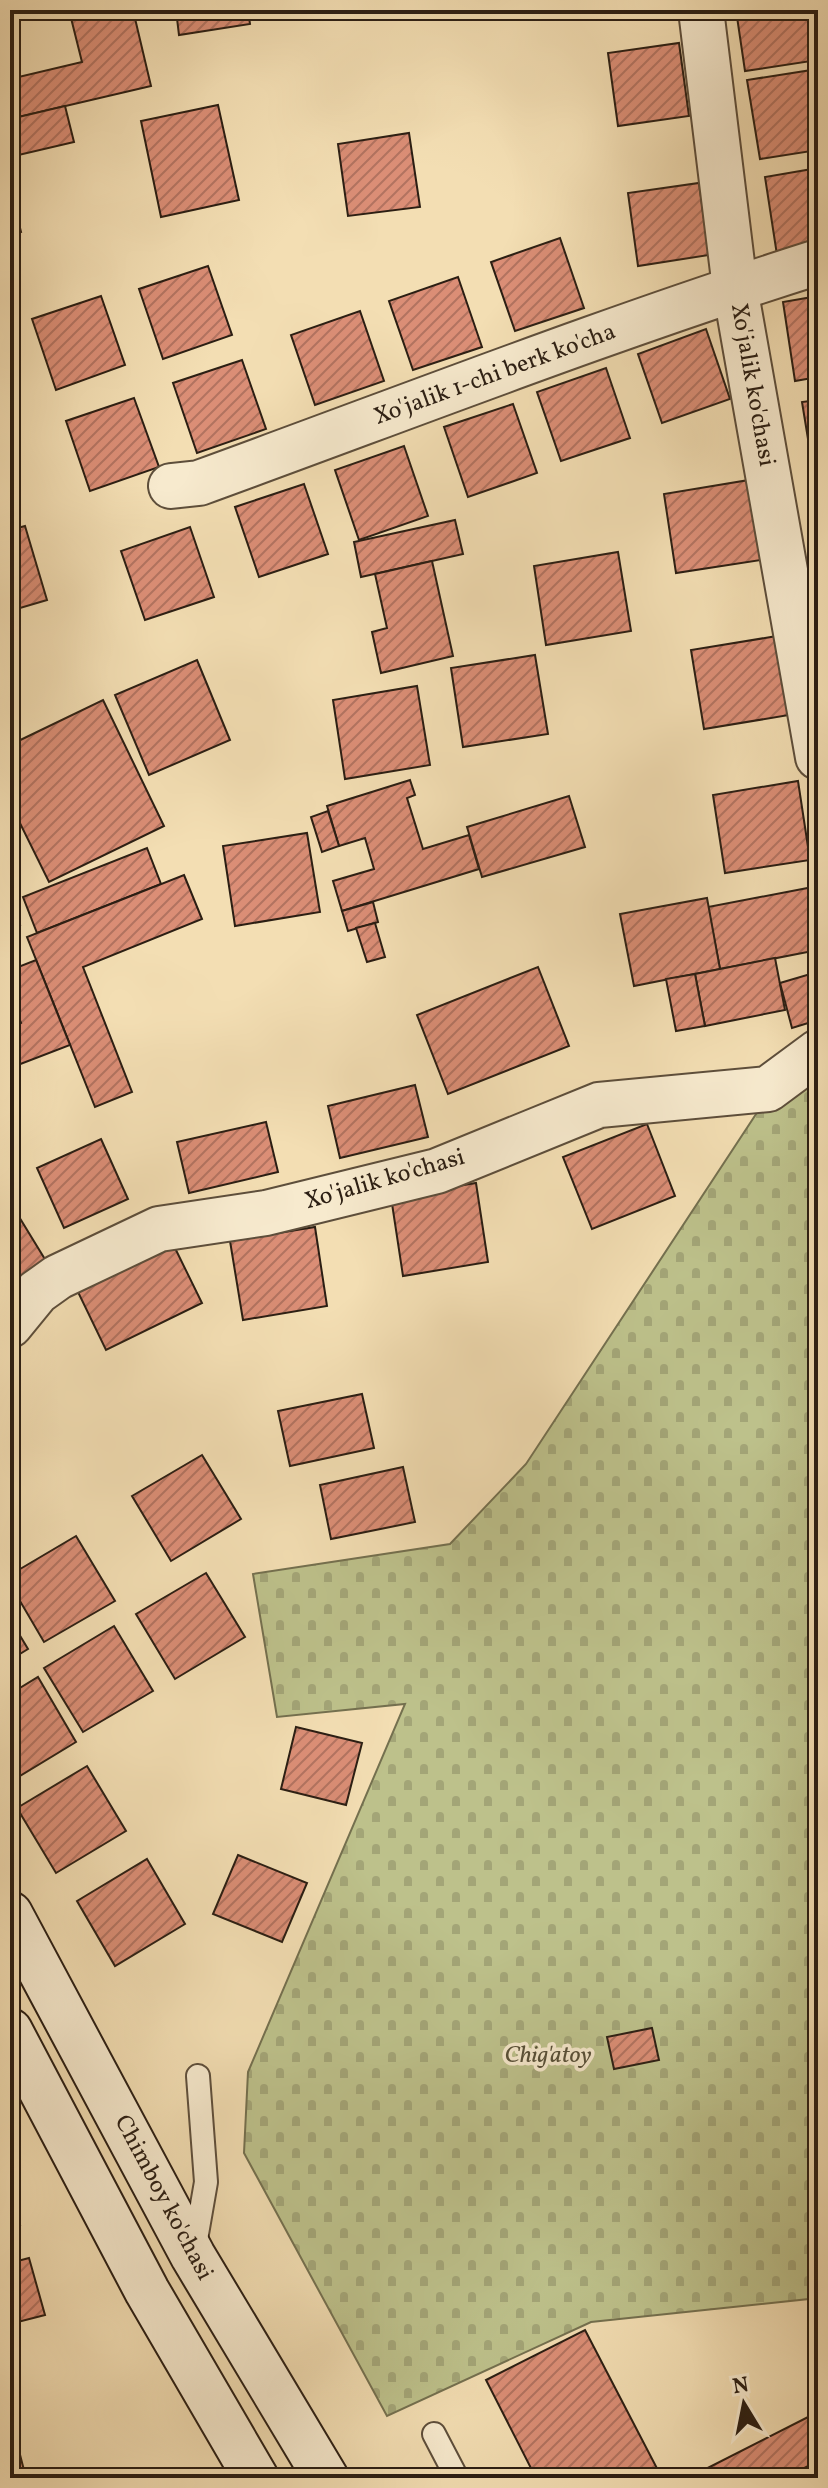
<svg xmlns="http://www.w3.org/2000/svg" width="828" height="2488" font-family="Vollkorn,serif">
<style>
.cemetery{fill:url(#cemetery-stones);stroke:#74704f;stroke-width:2}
.building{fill:url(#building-hatch);stroke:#2b1e13;stroke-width:2}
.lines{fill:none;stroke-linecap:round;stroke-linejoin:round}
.lane-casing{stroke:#5d4e3b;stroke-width:26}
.street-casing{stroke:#5d4e3b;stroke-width:48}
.secondary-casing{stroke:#2b1e13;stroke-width:48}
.lane{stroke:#f7eace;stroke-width:22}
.street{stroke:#f7eace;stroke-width:44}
.secondary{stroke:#f7eace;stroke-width:44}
.labels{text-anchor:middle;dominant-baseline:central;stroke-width:7;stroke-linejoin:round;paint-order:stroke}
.street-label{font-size:24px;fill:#2b1e13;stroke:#f7eace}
.park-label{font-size:24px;font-style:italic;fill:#574f37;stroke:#f7eace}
</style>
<defs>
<pattern id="cemetery-stones" width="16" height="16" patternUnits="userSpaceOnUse" patternTransform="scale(2)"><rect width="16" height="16" fill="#bdc18b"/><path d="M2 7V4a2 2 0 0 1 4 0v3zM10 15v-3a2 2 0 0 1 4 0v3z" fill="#a3a577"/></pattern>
<pattern id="building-hatch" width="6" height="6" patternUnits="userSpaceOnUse" patternTransform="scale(2)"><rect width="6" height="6" fill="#db8e76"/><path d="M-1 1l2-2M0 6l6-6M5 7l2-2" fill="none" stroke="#b27360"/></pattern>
</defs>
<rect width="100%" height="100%" fill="#f3deb3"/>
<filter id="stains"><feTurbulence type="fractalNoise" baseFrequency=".0025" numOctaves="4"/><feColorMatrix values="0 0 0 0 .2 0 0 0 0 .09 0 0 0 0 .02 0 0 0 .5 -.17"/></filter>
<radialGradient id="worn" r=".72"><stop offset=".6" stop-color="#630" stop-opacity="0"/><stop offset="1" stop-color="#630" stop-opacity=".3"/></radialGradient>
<!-- cemetery -->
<path class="cemetery" d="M818,1066V2298L591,2322L387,2416L244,2153L248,2072L405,1704L277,1717L253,1574L450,1544L526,1464L764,1102Z"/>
<!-- building -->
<g class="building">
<path d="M69,10H133L151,86L10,119V79L82,62Z"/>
<path d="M176,10H248L250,24L179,35Z"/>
<path d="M600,10H642L601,16Z"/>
<path d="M736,10H818V60L745,71Z"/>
<path d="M679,43L689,116L618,126L608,53Z"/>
<path d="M818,69V150L760,159L747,80Z"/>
<path d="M218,105L239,200L161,217L141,121Z"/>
<path d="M65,106L74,142L10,157V119Z"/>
<path d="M409,133L420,207L348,216L338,144Z"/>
<path d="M818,168V249L777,255L765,177Z"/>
<path d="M699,183L709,255L638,266L628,193Z"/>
<path d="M10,187L21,232L10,234Z"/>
<path d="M560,238L584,308L515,331L491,262Z"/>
<path d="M208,266L232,335L163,359L139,289Z"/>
<path d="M458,277L482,347L413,370L389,301Z"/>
<path d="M101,296L125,365L56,390L32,319Z"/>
<path d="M818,296V377L795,381L783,302Z"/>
<path d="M360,311L384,381L315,405L291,335Z"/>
<path d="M706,329L730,399L662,423L638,354Z"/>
<path d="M242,360L266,429L197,453L173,383Z"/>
<path d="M606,368L630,438L561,461L537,392Z"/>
<path d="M134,398L159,467L90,491L66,421Z"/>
<path d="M818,400V481L815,482L802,402Z"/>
<path d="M513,404L537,473L468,497L444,427Z"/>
<path d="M404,446L428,516L359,540L335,470Z"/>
<path d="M749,480L761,560L676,573L664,494Z"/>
<path d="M304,484L328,554L259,577L235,507Z"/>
<path d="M455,520L463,554L361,577L354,542Z"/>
<path d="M25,526L47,600L10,611V530Z"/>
<path d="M190,527L214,597L145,620L121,551Z"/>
<path d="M618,552L631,631L546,645L534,566Z"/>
<path d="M432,561L453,656L381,673L372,632L387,628L375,574Z"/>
<path d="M777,636L789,715L704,729L691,650Z"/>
<path d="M535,655L548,734L463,747L451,668Z"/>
<path d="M197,660L230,740L149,775L115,695Z"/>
<path d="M417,686L430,765L345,779L333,700Z"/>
<path d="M103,700L164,826L49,882L10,803V745Z"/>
<path d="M410,780L415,795L407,798L423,849L469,835L479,869L342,911L333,881L374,869L365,838L339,846L327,806Z"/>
<path d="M798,781L810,860L725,873L713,795Z"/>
<path d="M569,796L585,847L482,877L467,827Z"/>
<path d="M328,811L339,846L322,852L311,817Z"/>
<path d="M307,833L320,912L235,926L223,846Z"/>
<path d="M147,848L161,884L37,933L23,897Z"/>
<path d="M184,875L202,919L83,967L132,1092L95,1107L27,937Z"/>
<path d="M818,886V950L720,969L708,907Z"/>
<path d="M707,898L720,969L634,986L620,914Z"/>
<path d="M10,902L20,925L10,929Z"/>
<path d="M373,902L378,922L348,931L342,911Z"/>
<path d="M375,923L385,957L367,962L356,928Z"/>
<path d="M775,958L785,1010L705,1026L695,974Z"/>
<path d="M36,960L70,1045L10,1068V1027L21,1023L10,994V988L19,985L13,969Z"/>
<path d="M538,967L569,1046L448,1094L417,1015Z"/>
<path d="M817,972L818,1020L792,1028L780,983Z"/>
<path d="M695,974L705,1026L676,1031L666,979Z"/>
<path d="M415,1085L428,1137L340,1158L328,1106Z"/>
<path d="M266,1122L278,1172L189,1193L177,1142Z"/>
<path d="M647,1124L675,1196L592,1229L563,1157Z"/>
<path d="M101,1139L128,1199L64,1228L37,1168Z"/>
<path d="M476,1183L488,1262L403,1276L391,1197Z"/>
<path d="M10,1202L46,1261L10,1305Z"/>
<path d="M315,1227L327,1306L243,1320L230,1241Z"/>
<path d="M173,1244L202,1303L106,1350L78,1292Z"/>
<path d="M362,1394L374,1448L290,1466L278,1411Z"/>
<path d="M202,1455L241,1519L171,1561L132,1496Z"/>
<path d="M403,1467L415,1522L331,1539L320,1485Z"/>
<path d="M76,1536L115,1601L44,1642L10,1584V1575Z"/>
<path d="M206,1573L245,1637L175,1679L136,1614Z"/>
<path d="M10,1619L28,1649L10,1660Z"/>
<path d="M114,1626L153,1691L83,1732L44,1668Z"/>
<path d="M38,1677L76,1742L10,1782V1694Z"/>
<path d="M296,1727L362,1743L346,1805L281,1789Z"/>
<path d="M87,1766L126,1831L56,1873L17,1808Z"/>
<path d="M238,1855L307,1883L282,1942L213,1914Z"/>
<path d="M147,1859L185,1924L115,1966L77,1901Z"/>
<path d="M652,2028L659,2060L614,2069L607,2037Z"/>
<path d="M10,2187L20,2225L10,2227Z"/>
<path d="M29,2258L45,2315L10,2324V2263Z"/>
<path d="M585,2330L662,2478H536L486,2380Z"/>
<path d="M818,2412V2461L785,2478H688Z"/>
<path d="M17,2443L26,2478H10V2444Z"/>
</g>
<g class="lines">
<defs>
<g id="lane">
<path d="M194,2251L206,2182L198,2076"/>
<path d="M434,2434L457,2478"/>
</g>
<g id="street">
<path d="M701,10L735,288L818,757"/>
<path d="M171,486L199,483C405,408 609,328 818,262"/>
<path d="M10,1325L37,1292L58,1277L159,1229L266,1213L437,1171L599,1105L768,1089L818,1052"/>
</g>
<g id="secondary">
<path d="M10,1914L193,2256L326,2478"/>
<path d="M10,2031L147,2291L256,2478"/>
</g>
</defs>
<!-- lane casing -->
<use href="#lane" class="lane-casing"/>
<!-- street casing -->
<use href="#street" class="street-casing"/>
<!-- secondary casing -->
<use href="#secondary" class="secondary-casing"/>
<!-- lane -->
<use href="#lane" class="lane"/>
<!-- street -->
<use href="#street" class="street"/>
<!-- secondary -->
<use href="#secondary" class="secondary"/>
</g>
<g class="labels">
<!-- street labels -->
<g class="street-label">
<text transform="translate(495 375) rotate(-20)">Xo'jalik 1-chi berk ko'cha</text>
<text transform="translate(752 385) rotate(80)">Xo'jalik ko'chasi</text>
<text transform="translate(385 1180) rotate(-16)">Xo'jalik ko'chasi</text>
<text transform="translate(163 2198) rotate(62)">Chimboy ko'chasi</text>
</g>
<!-- park labels -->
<g class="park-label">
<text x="548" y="2056">Chig'atoy</text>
</g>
</g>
<!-- margin -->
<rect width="828" height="2488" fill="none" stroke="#f3deb3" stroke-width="40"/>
<rect x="12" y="12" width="804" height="2464" fill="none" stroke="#2b1e13" stroke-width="4"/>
<rect x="20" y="20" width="788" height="2448" fill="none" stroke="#2b1e13" stroke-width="2"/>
<!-- north arrow -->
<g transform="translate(744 2404) rotate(350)" stroke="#f7eace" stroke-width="6" paint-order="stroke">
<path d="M0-6L14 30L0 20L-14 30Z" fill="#2b1e13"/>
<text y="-12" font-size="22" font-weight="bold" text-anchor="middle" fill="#2b1e13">N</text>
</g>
<rect width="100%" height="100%" filter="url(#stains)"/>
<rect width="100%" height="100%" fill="url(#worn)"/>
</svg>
